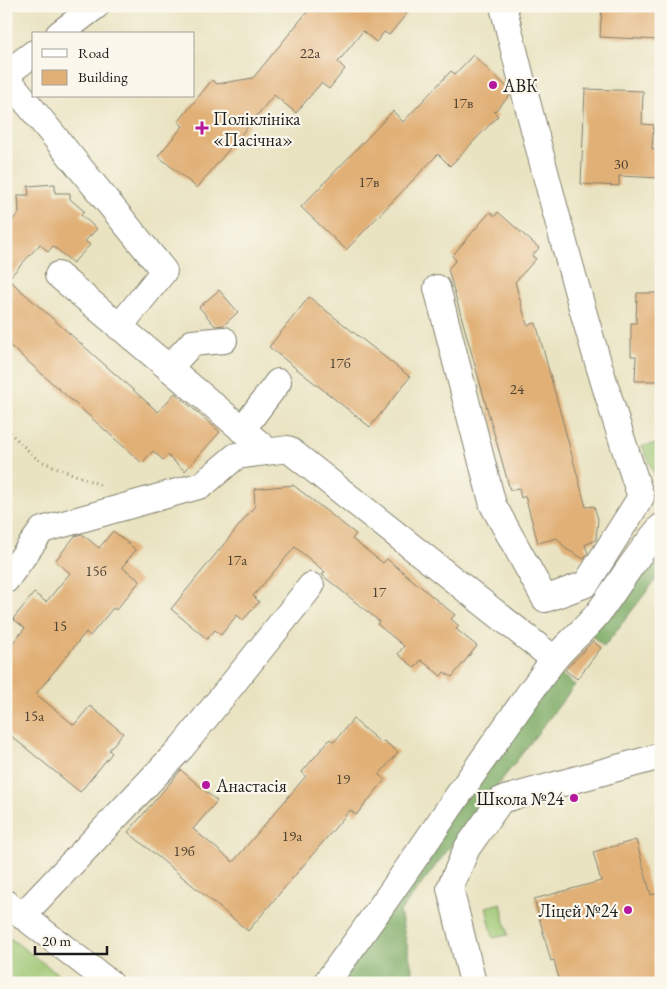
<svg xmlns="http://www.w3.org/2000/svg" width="667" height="989" font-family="'EB Garamond',serif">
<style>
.green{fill:#9ec774;stroke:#5d7248}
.forest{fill:#7eac66;stroke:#4d6441}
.building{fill:#e1b077}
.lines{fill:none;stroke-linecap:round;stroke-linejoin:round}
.minor-casing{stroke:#82806e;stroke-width:28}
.path{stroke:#82806e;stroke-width:3;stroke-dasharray:1 4;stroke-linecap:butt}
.minor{stroke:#fff;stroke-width:26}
.poi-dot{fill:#b5179e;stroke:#fbf7ec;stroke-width:2}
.labels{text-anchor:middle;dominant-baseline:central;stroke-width:4.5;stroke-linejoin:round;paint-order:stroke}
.number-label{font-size:15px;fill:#4d4133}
.poi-label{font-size:18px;fill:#1c1c1c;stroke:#fbf7ec;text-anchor:start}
</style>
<rect width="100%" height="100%" fill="#fbf7ec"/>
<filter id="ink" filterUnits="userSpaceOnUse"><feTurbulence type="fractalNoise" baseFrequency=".02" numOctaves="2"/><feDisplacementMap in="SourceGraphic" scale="10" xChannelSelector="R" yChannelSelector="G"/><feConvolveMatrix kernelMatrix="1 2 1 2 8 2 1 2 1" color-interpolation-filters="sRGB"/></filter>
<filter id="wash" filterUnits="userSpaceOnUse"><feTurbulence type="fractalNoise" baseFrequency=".0096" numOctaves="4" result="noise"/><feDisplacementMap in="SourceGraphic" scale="20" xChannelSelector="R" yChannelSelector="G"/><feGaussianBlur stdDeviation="1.12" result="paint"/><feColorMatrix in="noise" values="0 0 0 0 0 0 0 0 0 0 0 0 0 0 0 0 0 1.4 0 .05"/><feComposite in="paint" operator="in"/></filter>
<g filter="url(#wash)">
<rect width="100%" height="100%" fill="#e9e3c1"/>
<!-- green -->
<g class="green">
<path d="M661,443V489L642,446Z"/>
<path d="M501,903L508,935L493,938L486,907Z"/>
<path d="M6,935L70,983H6Z"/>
</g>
<!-- forest -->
<g class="forest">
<path d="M661,562V573L604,647L590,634L637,567Z"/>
<path d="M555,670L575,685L400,912L415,983H332Z"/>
</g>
<g id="blocks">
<!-- building -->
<g class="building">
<path d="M312,6H413L389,35L384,32L376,42L363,31L338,62L345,69L329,89L321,83L296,113L274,95L197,188L158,156L183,126L178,122L212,80L217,84L253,78Z"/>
<path d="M602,6H661V40L600,37Z"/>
<path d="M473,55L508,88L510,95L494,112L498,116L450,166L438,154L346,250L301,207L393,111L403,122L451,71L455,74Z"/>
<path d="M585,89L643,91L642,124L654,125L652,149L661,150V178L619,176V186L581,184Z"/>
<path d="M55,184V193H70V199L84,211L81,215L97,229L85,241L90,245L73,263L53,246L48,252L40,244L8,279L158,412L175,393L220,432L185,471L167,455L163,460L153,451L142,463L6,342V227L19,213L18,195H29L28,186Z"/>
<path d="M490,212L495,216L498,212L539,248L532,256L536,259L515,282L527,325L536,323L586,507L594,506L598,519L596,540L585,545L588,553L584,559L566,549L557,538L538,543L525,496L521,498L519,488L510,490L448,269L456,260L452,256Z"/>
<path d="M219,290L238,312L224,325L215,326L199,307Z"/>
<path d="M637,293H661V381H635L636,356H631V323H636Z"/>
<path d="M309,297L410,377L370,427L269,347Z"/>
<path d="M293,485L356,534L352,539L383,563L387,559L455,615L451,619L459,626L456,629L477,646L452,677L444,672L441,676L421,660L415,668L398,654L404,646L377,624L379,621L322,575L325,572L295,547L253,596L259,602L243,620L237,615L221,635L215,630L207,639L171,609L255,506L254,489Z"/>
<path d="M113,531L136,550L122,567L140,581L116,610L113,608L90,636L86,632L36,694L74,725L90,706L123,733L109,750L112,753L80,792L6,732V651L25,628L13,619L34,593L46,602L70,573L55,561L75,536L82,534L99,548Z"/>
<path d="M593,641L601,648L577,679L565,670Z"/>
<path d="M353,719L381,743L384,741L398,752L379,775L385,780L356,815L350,810L248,931L128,832L181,770L217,801L193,829L233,862L306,776L302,772L330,739L334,742Z"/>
<path d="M636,840L651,895L661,892V983H560L554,960L551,961L534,899L601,881L593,852Z"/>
</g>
</g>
</g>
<g filter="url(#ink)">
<use href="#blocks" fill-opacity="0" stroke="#82806e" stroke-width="1"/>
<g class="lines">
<defs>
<g id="minor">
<path d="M59,34L96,6"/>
<path d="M6,74L34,53"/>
<path d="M6,77L164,271L119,327"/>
<path d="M58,275L268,451"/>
<path d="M437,288L493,505L545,599L586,584L641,497C586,336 544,171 503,6"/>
<path d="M169,368L192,343L224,340"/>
<path d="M242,430L278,382"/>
<path d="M6,580L42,530L202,485L236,456L288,449L554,659"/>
<path d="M6,903L110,983"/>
<path d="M22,916L182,747L311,586"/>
<path d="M326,983C404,878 475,767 552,662C566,644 585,630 599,612C620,583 637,554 661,527"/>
<path d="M473,983L450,888L467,848L501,800L661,756"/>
</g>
</defs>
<!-- minor casing -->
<use href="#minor" class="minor-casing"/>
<!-- path -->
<path class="path" d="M6,429L38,460L103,486"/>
<!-- minor -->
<use href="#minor" class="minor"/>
</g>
</g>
<!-- markers -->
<g class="poi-dot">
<circle cx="493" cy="85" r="5"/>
<path d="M199.5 120.5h5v5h5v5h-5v5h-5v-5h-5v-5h5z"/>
<circle cx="206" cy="785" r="5"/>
<circle cx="574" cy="798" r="5"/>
<circle cx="628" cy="910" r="5"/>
</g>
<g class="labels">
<!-- number labels -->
<g class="number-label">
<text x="310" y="52">22а</text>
<text x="463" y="102">17в</text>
<text x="621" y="163">30</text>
<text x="369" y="181">17в</text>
<text x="340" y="362">17б</text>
<text x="517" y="388">24</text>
<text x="237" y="559">17а</text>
<text x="96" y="570">15б</text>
<text x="379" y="591">17</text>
<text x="60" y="625">15</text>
<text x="34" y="715">15а</text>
<text x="343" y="778">19</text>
<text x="292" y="835">19а</text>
<text x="184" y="850">19б</text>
</g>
<!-- poi labels -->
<g class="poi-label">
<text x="503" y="85">АВК</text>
<text x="213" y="118">Поліклініка<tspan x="213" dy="21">«Пасічна»</tspan></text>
<text x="216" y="785">Анастасія</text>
<text x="564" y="798" text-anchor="end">Школа №24</text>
<text x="618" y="910" text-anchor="end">Ліцей №24</text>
</g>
</g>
<!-- margin -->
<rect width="667" height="989" fill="none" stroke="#fbf7ec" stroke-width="25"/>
<!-- legend -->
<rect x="32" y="32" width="162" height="65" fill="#fbf7ec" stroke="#a29f99"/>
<rect x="42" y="49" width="25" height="8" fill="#ffffff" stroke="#a29f99"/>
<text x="78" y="58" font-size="15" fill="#1c1c1c">Road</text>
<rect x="42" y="70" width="25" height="15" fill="#e1b077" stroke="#a29f99"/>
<text x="78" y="82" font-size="15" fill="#1c1c1c">Building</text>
<!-- scale -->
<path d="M35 946v8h72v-8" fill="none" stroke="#1c1c1c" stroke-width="2.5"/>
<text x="42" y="946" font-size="15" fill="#1c1c1c" stroke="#fbf7ec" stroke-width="4" paint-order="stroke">20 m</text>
</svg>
